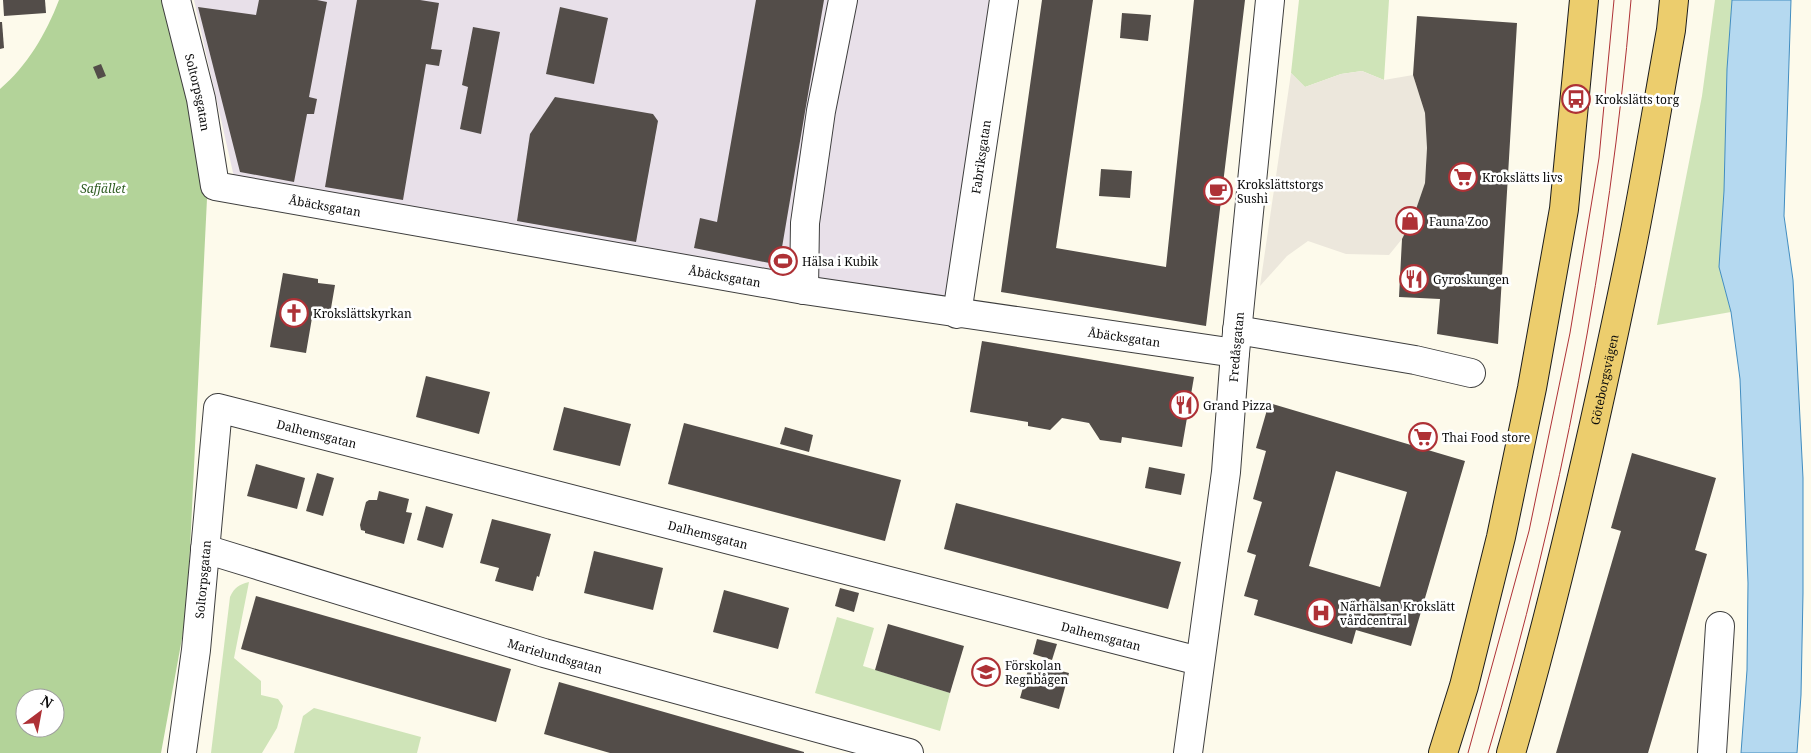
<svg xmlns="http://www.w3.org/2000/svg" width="1811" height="753" font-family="'Noto Serif',serif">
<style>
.industrial{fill:#e8e0e9}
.green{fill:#cfe4b8}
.forest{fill:#b3d399;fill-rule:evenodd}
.plaza{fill:#ece7dc}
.water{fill:#b5d9f0;stroke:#428dc0}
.building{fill:#534d49;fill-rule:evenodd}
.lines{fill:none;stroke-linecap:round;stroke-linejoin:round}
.minor-casing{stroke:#3e3e3e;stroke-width:30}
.major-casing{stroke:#1c1c1c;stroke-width:30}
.minor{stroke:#fff;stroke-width:28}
.major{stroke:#eccd6d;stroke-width:28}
.tram{stroke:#ae3136;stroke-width:1}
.labels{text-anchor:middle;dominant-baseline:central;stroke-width:5;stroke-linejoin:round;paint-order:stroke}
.street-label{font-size:12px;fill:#0b0b0b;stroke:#fff}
.poi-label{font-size:12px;fill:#0b0b0b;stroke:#fff;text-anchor:start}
.park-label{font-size:12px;font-style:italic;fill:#2e5c22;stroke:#fff}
</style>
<rect width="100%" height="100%" fill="#fdfaeb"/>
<!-- industrial -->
<path class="industrial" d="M194,0H997L953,299L791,275L234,177Z"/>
<!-- green -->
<g class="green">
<path d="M1299,0H1389L1384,80L1362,71L1341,74L1305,87L1291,73Z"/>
<path d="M1715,0H1732L1727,69L1724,191L1719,267L1731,312L1657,325L1702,96Z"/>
<path d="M249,582L234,658L261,681V695L278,699L283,706L277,728L262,753H211L230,597C235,587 238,585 249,582Z"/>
<path d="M837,617L874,628L863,666L950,693L940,731L815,693Z"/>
<path d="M314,708L421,737L417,753H294L303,716Z"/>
</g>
<!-- forest -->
<path class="forest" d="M59,0H167L208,178L187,611L161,753H0V89C27,66 46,34 59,0ZM25,698H55V728H25Z"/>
<!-- plaza -->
<path class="plaza" d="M1362,71L1384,80L1413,75L1425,113L1427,148L1425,183L1414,215L1402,239L1389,255L1346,254L1308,241L1287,256L1260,286L1291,73L1305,87L1341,74Z"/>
<!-- water -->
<path class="water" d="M1732,0H1791L1784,216L1793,280L1803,478V593L1801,695L1797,753H1741L1747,670L1748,583L1740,379L1731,312L1719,267L1724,191L1727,69Z"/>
<!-- building -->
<g class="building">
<path d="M3,0H45L46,13L4,16Z"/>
<path d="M259,0H317L327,2L309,97L317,99L314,114H307L294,182L240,172L198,7L256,15Z"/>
<path d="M357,0H420L439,3L431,49L442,50L439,66L426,64L403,200L325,187Z"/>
<path d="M756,0H824L779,265L694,248L700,218L717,222Z"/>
<path d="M1042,0H1093L1056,248L1166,267L1194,0H1245L1206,326L1001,292Z"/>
<path d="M560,7L608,18L594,84L546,74Z"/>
<path d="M1122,13L1151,15L1148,41L1120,38Z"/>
<path d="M1417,16L1517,23L1498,344L1437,334L1440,299L1399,297L1402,239L1414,215L1425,183L1427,148L1425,113L1413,75Z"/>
<path d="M0,22H2L4,48L0,49Z"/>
<path d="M473,27L500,32L481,134L460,129L468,87L462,85Z"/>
<path d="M101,64L106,76L98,79L93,67Z"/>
<path d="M555,97L653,114L658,121L636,242L517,221L530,134Z"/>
<path d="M1101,169L1132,171L1130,198L1099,196Z"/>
<path d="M283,273L318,279V283L335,285L330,314L313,312L306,353L270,347Z"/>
<path d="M982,341L1194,377L1182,447L1122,437L1121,443L1100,440L1089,423L1062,418L1050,430L1028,426V422L970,412Z"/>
<path d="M426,376L490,392L479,434L416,417Z"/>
<path d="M1269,403L1465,461L1411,646L1356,630L1352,644L1254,615L1258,600L1244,596L1256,555L1247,552L1262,502L1253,499L1266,451L1256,448ZM1336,471L1407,492L1380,587L1309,566Z"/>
<path d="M564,407L631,424L620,466L553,450Z"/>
<path d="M684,423L901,480L885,541L668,484Z"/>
<path d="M785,427L813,435L809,452L780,444Z"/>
<path d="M1632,453L1716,478L1695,550L1707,554L1648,753H1556L1621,531L1611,528Z"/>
<path d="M256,464L305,478L297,509L247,496Z"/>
<path d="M1149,467L1185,474L1181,495L1145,488Z"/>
<path d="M317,473L334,478L323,516L306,511Z"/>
<path d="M379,491L409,499L406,512L412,513L404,544L365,533V531L361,530L360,525L366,502L369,500H377Z"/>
<path d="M956,503L1181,562L1168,609L944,549Z"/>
<path d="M426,506L453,514L443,548L417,540Z"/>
<path d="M492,519L551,534L539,577L537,576L533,591L495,581L499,568L480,563Z"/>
<path d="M594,551L663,568L653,610L584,593Z"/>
<path d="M840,588L859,593L854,612L835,606Z"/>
<path d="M724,590L789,608L778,649L713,632Z"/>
<path d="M256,596L511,669L496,722L241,649Z"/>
<path d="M888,624L964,646L950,693L875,670Z"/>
<path d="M1037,639L1057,644L1052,660L1033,654Z"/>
<path d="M1030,663L1069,673L1059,709L1020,698Z"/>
<path d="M559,682L804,752V753H610L544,734Z"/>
</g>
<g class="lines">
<defs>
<g id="minor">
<path id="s1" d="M176,0L201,99L215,186L804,290L1235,353"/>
<path d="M804,290L805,223L821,111L843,0"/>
<path id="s2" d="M957,314L1004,0"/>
<path d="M1237,330L1415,360L1471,373"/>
<path id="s3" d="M205,549L544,653L909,753"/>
<path id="s4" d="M182,752L196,650L218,408L1199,661"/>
<path id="s5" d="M1188,753L1226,472L1235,353L1270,0"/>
<path d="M1712,753L1720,626"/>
</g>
<g id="major">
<path d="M1443,753L1464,686L1501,537L1532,388L1564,209L1584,0"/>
<path id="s6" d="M1511,753C1558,591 1595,426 1629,261C1645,184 1657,107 1671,30L1674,0"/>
</g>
</defs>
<!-- minor casing -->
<use href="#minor" class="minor-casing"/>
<!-- major casing -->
<use href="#major" class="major-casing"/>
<!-- minor -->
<use href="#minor" class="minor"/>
<!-- major -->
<use href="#major" class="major"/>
<!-- tram -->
<g class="tram">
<path d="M1468,753L1529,531L1570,333L1599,158L1614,0"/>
<path d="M1488,753C1561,508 1609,255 1631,0"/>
</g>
</g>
<!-- icons -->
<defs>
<symbol id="bus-ring" viewBox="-11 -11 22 22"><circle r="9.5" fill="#fff" stroke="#ae3136" stroke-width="1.5"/><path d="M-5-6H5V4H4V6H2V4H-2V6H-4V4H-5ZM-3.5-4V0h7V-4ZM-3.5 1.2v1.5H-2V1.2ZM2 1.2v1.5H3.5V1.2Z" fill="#ae3136"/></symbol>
<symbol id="supermarket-ring" viewBox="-11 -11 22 22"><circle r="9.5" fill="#fff" stroke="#ae3136" stroke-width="1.5"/><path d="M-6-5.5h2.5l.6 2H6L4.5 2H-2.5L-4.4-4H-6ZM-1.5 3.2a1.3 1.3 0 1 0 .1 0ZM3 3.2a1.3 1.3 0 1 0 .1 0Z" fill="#ae3136"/></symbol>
<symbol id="cafe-ring" viewBox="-11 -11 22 22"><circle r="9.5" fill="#fff" stroke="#ae3136" stroke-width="1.5"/><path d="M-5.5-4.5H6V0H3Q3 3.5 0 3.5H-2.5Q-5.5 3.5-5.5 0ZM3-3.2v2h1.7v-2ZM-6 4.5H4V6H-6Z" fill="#ae3136"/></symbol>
<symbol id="shop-ring" viewBox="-11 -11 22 22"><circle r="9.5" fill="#fff" stroke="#ae3136" stroke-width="1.5"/><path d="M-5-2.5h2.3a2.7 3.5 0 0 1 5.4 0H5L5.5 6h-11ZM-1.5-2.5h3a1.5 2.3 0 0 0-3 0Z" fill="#ae3136"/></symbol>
<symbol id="stadium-ring" viewBox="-11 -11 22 22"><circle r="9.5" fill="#fff" stroke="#ae3136" stroke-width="1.5"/><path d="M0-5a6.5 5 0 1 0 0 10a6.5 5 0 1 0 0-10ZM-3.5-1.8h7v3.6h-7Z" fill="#ae3136"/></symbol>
<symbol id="restaurant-ring" viewBox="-11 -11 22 22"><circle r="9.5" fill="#fff" stroke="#ae3136" stroke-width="1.5"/><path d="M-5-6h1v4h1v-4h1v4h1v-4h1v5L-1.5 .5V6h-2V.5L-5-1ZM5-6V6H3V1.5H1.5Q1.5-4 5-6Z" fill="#ae3136"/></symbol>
<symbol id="church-ring" viewBox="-11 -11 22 22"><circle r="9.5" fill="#fff" stroke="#ae3136" stroke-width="1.5"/><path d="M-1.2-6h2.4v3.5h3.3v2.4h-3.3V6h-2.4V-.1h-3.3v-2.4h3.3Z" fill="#ae3136"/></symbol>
<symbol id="hospital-ring" viewBox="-11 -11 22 22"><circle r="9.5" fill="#fff" stroke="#ae3136" stroke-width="1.5"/><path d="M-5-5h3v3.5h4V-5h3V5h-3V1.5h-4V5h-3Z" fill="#ae3136"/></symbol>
<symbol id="school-ring" viewBox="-11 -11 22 22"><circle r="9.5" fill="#fff" stroke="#ae3136" stroke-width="1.5"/><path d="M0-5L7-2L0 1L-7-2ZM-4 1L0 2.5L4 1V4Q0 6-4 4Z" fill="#ae3136"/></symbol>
</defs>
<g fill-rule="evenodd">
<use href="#bus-ring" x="1560" y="83" width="32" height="32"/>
<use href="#supermarket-ring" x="1447" y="161" width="32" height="32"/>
<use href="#cafe-ring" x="1202" y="175" width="32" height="32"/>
<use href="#shop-ring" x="1394" y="205" width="32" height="32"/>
<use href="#stadium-ring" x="767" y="245" width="32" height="32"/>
<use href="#restaurant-ring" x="1398" y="263" width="32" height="32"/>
<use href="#church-ring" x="278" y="297" width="32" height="32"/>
<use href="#restaurant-ring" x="1168" y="389" width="32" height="32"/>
<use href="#supermarket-ring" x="1407" y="421" width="32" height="32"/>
<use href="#hospital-ring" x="1305" y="597" width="32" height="32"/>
<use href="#school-ring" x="970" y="656" width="32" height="32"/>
</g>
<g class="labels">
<!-- street labels -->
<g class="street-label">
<text stroke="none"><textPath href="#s1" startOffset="95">Soltorpsgatan</textPath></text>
<text stroke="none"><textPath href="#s2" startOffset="159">Fabriksgatan</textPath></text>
<text stroke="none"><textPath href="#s1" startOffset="302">Åbäcksgatan</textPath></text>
<text stroke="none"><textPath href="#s1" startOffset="708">Åbäcksgatan</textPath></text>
<text stroke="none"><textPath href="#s1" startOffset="1112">Åbäcksgatan</textPath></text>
<text stroke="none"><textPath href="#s5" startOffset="409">Fredåsgatan</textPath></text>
<text stroke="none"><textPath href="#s6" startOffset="385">Göteborgsvägen</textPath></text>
<text stroke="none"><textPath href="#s4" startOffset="448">Dalhemsgatan</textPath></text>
<text stroke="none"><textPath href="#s4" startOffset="852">Dalhemsgatan</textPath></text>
<text stroke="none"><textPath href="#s4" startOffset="174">Soltorpsgatan</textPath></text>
<text stroke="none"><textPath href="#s4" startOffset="1258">Dalhemsgatan</textPath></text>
<text stroke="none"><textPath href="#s3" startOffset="366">Marielundsgatan</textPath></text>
</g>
<!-- poi labels -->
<g class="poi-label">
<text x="1595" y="99">Krokslätts torg</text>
<text x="1482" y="177">Krokslätts livs</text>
<text x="1237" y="184">Krokslättstorgs<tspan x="1237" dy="14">Sushi</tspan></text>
<text x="1429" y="221">Fauna Zoo</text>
<text x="802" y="261">Hälsa i Kubik</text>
<text x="1433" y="279">Gyroskungen</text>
<text x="313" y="313">Krokslättskyrkan</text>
<text x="1203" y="405">Grand Pizza</text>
<text x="1442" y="437">Thai Food store</text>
<text x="1340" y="606">Närhälsan Krokslätt<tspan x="1340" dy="14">vårdcentral</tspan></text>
<text x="1005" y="665">Förskolan<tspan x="1005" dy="14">Regnbågen</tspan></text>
</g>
<!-- park labels -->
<g class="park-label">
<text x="103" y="188">Safjället</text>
</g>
</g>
<!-- north arrow -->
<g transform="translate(40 713) rotate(32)"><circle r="24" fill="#ffffff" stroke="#9d9d9d"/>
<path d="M0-4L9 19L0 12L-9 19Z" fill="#ae3136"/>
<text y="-8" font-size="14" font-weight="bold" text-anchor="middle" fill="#0b0b0b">N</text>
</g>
</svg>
